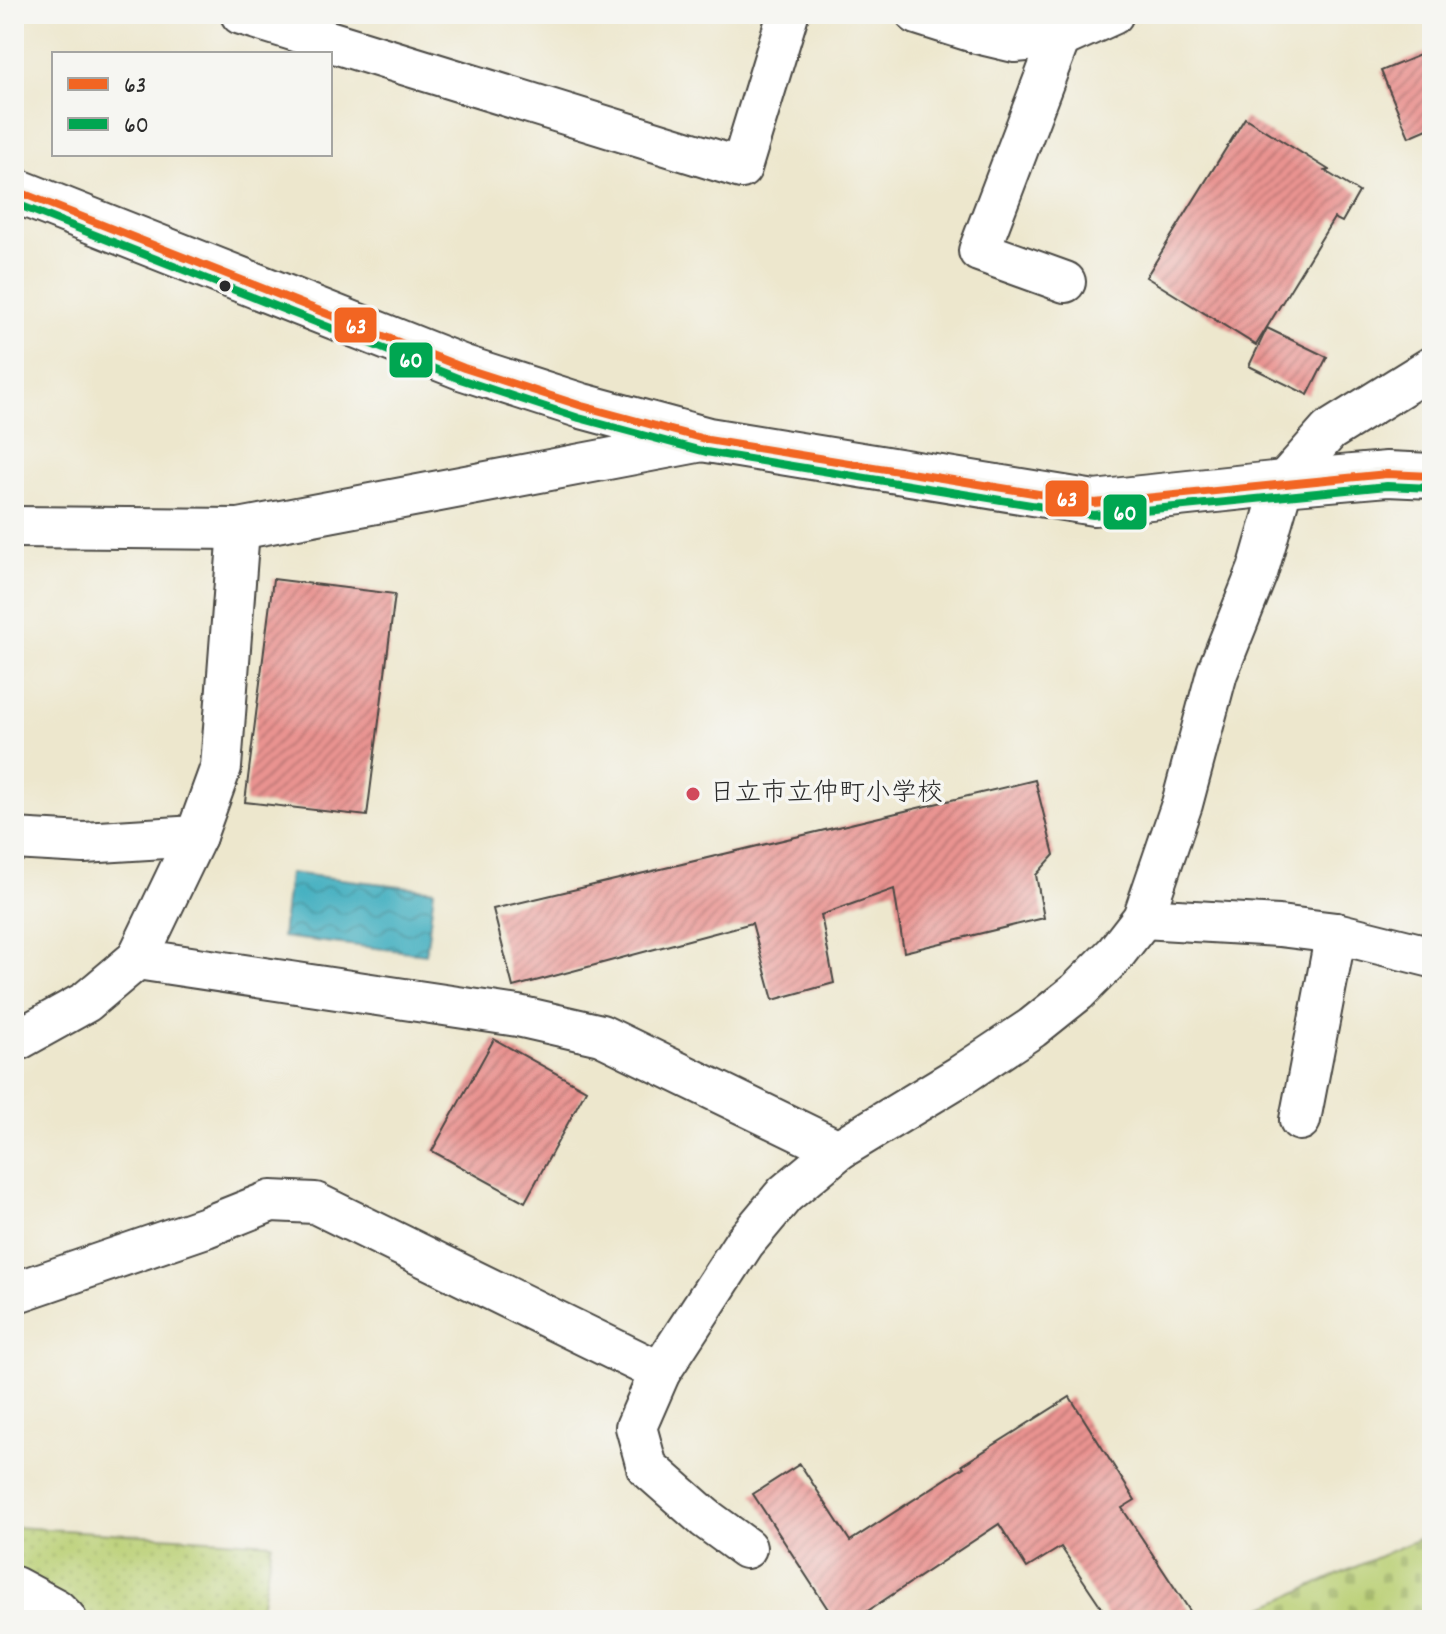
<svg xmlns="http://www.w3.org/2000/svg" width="1446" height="1634" font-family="Dekko,'Klee One',sans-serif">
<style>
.cemetery{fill:url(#cemetery-stones);stroke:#727d4f;stroke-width:2}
.park{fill:url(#park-dots);stroke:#727d4f;stroke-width:2}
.water{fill:url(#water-waves);stroke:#366c75;stroke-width:2}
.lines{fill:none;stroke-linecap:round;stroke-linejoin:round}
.stream{stroke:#41aebf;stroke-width:12}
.building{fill:url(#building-hatch)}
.minor-casing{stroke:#484743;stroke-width:44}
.tertiary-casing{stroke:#484743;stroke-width:48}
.minor{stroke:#fff;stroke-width:40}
.tertiary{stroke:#fff;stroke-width:44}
.bus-1-casing{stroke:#f6f6f2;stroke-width:14}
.bus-2-casing{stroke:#f6f6f2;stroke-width:14}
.bus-1{stroke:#f26522;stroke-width:8}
.bus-2{stroke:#00a651;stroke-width:8}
.bus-dot{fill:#2b2b2b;stroke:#f6f6f2;stroke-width:3}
.poi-dot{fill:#d1495b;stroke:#f6f6f2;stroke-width:3}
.labels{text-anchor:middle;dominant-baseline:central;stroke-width:7;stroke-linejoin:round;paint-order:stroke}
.poi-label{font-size:26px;fill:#2b2b2b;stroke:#f6f6f2;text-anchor:start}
.line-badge{stroke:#f6f6f2;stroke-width:3}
.badge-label{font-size:22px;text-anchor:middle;font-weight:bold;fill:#fff}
</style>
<defs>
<pattern id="cemetery-stones" width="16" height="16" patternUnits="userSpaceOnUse" patternTransform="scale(2)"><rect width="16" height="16" fill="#b9cf73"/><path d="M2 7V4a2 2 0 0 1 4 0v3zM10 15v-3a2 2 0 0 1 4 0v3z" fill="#9fb264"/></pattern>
<pattern id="park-dots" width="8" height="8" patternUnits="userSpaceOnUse" patternTransform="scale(2)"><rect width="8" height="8" fill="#b9cf73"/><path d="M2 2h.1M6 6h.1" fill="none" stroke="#9fb264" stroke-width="1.8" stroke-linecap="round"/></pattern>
<pattern id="water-waves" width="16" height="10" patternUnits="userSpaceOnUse" patternTransform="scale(2)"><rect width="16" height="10" fill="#41aebf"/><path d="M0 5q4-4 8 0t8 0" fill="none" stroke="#378e9b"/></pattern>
<pattern id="building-hatch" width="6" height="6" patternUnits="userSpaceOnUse" patternTransform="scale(2)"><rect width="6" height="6" fill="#e99390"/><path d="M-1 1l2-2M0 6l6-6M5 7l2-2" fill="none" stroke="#bd7876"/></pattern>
</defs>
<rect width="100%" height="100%" fill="#f6f6f2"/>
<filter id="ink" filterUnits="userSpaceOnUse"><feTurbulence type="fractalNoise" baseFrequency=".0125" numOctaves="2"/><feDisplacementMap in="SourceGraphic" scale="16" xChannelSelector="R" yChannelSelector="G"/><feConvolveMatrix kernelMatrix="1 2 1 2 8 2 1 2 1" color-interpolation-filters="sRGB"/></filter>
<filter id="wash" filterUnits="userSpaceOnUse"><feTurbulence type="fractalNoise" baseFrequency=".006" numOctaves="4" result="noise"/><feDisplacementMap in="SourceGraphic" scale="32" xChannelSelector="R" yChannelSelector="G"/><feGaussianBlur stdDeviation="1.8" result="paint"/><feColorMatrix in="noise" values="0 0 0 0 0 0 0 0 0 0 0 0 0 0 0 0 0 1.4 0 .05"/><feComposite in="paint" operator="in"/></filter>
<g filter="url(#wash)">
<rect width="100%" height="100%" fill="#ede7cd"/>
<!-- cemetery -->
<path class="cemetery" d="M1432,1533V1620H1259L1251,1613Z"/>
<!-- park -->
<path class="park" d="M14,1527L272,1543L259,1620H14Z"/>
<!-- water -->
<path class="water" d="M289,873L434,890L426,954L282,937Z"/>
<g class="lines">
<!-- stream -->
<path class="stream" d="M1221,14L1246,20L1261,14"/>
</g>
<g id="blocks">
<!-- building -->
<g class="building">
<path d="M1432,50V127L1409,137L1381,71Z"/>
<path d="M1245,118L1329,170L1325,171L1359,192L1342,222L1334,218L1256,345L1146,277Z"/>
<path d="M1267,328L1327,357L1308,395L1249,366Z"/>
<path d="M273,579L395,594L367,816L245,802Z"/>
<path d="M1035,780L1054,855L1036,875L1044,918L904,952L894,889L821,915L834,983L773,1000L752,923L513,987L493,909Z"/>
<path d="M494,1039L586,1090L525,1202L432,1151Z"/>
<path d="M1070,1397L1135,1500L1122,1508L1196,1620H1110L1061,1547L1027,1568L999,1524L854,1620H835L753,1494L800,1464L850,1541L964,1467L962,1465Z"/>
</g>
</g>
</g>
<g filter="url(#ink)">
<use href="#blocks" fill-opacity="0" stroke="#484743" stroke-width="2"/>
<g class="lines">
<defs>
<g id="minor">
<path d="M241,14L741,168L788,14"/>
<path d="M917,14L977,33L1015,42L1060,38L1113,14"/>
<path d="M1060,38L979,251L1065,282"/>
<path d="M14,527L239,529L708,440"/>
<path d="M14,839L84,843L196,836"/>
<path d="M1143,918L1279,926L1336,933"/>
<path d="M137,959L518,1016L601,1035L838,1150"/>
<path d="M14,1042L86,1002L137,959L196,836L221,767L239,529"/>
<path d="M1300,1120L1336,933L1432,957"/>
<path d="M14,1293L206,1227L271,1201L315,1203L660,1372"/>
<path d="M746,1548L705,1518L647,1467L636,1427L660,1372L744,1243L785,1194L838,1150L960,1076L1032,1028L1077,992L1115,954L1143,918L1182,804L1217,673L1258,570L1283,483L1329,431L1432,367"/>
</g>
<g id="tertiary">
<path d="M14,190L464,368L582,406L708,440L1094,503L1283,483L1387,474L1432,476"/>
<path d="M14,1589L55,1611L64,1620"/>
</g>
</defs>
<!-- minor casing -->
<use href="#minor" class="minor-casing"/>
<!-- tertiary casing -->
<use href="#tertiary" class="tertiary-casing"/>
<!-- minor -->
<use href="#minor" class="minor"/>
<!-- tertiary -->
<use href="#tertiary" class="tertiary"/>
<defs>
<path id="bus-1" d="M14,190L464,368L582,406L708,440L1094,503L1387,474L1432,476"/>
<path id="bus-2" d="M14,203L460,379L579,418L706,452L1093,515L1387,486L1431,488"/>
</defs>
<!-- bus-1 casing -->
<use href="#bus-1" class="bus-1-casing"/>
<!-- bus-2 casing -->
<use href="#bus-2" class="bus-2-casing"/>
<!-- bus-1 -->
<use href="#bus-1" class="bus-1"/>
<!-- bus-2 -->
<use href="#bus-2" class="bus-2"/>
</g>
</g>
<!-- markers -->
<circle class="bus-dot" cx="225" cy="286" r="7"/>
<circle class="poi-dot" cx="693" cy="794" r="8"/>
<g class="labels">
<!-- poi labels -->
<g class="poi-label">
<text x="709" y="794">日立市立仲町小学校</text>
</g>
</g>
<g class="line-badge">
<rect x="333" y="306" width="45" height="38" rx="8" fill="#f26522"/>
<rect x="388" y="341" width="46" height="38" rx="8" fill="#00a651"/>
<rect x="1044" y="479" width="46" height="39" rx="8" fill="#f26522"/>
<rect x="1102" y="493" width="46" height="38" rx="8" fill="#00a651"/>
</g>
<g class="badge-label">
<text x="356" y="333">63</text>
<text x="411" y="367">60</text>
<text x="1067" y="506">63</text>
<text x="1125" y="520">60</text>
</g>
<!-- margin -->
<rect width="1446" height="1634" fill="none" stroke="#f6f6f2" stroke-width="48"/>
<!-- legend -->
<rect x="52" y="52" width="280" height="104" fill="#f6f6f2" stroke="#a5a5a2" stroke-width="2"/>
<rect x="68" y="78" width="40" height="12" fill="#f26522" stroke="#a5a5a2" stroke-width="2"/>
<text x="124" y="92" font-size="24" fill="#2b2b2b">63</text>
<rect x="68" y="118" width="40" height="12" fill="#00a651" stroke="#a5a5a2" stroke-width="2"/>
<text x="124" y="132" font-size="24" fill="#2b2b2b">60</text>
</svg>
